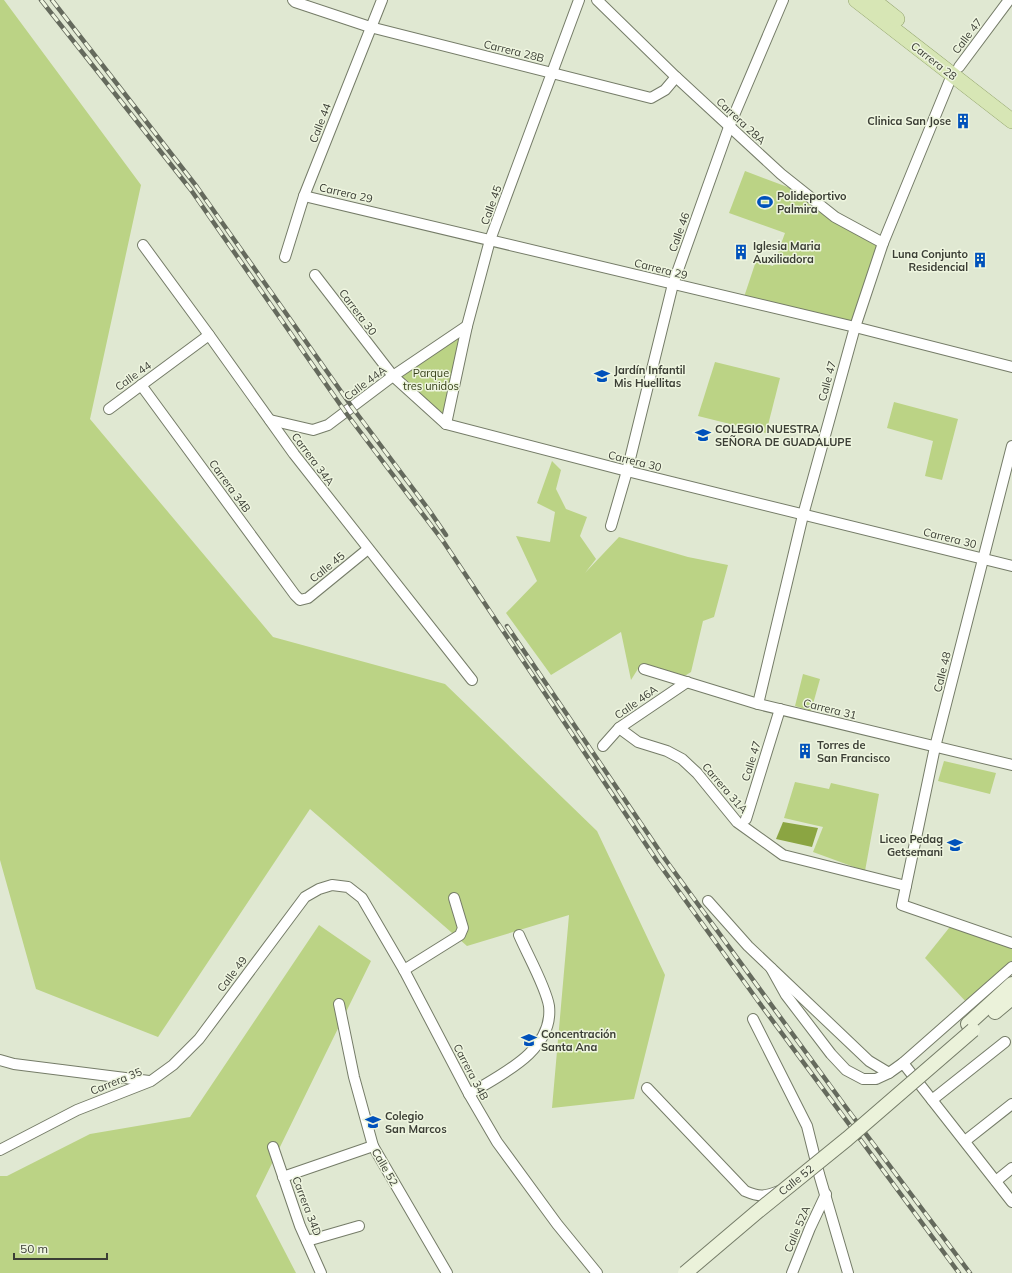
<svg xmlns="http://www.w3.org/2000/svg" width="1012" height="1273" font-family="Mulish,sans-serif">
<style>
.green{fill:#bbd385}
.water{fill:#8ba542}
.lines{fill:none;stroke-linecap:round;stroke-linejoin:round}
.minor-casing{stroke:#757c68;stroke-width:12}
.secondary-casing{stroke:#757c68;stroke-width:16}
.primary-casing{stroke:#8fa068;stroke-width:16}
.minor{stroke:#fff;stroke-width:10}
.secondary{stroke:#ebf2da;stroke-width:14}
.primary{stroke:#d7e6b5;stroke-width:15}
.rail-casing{stroke:#656a5d;stroke-width:4.5}
.rail{stroke:#eef5df;stroke-width:3;stroke-dasharray:9;stroke-linecap:butt}
.secondary-bridge-casing{stroke:#757c68;stroke-width:16;stroke-linecap:butt}
.secondary-bridge{stroke:#ebf2da;stroke-width:14}
.labels{text-anchor:middle;dominant-baseline:central;stroke-width:3;stroke-linejoin:round;paint-order:stroke}
.street-label{font-size:11px;fill:#3b3e35;stroke:#eef5df}
.poi-label{font-size:11px;font-weight:bold;fill:#3b3e35;stroke:#eef5df;text-anchor:start}
.park-label{font-size:11px;fill:#364118;stroke:#eef5df}
</style>
<rect width="100%" height="100%" fill="#e0e8d2"/>
<!-- green -->
<g class="green">
<path d="M0,0H4L141,185L90,419L273,637L445,684L597,831L665,975L634,1099L552,1108L569,915L467,946L310,809L158,1037L36,989L0,860Z"/>
<path d="M745,171L801,192L883,243L855,327L744,297L756,261L773,266L785,233L729,213Z"/>
<path d="M462,334L444,418L399,377Z"/>
<path d="M715,362L780,378L766,433L698,416Z"/>
<path d="M894,402L958,419L942,480L925,476L933,441L887,428Z"/>
<path d="M552,461L561,470L556,489L566,509L587,517L580,536L596,559L585,573L619,537L688,557L728,565L714,617L703,621L691,672L683,677L641,664L631,680L621,632L551,675L506,613L537,581L516,536L550,542L555,512L537,503Z"/>
<path d="M803,674L820,679L811,711L795,706Z"/>
<path d="M944,761L996,773L990,794L938,781Z"/>
<path d="M795,782L829,789L831,783L879,794L865,871L813,852L823,827L784,818Z"/>
<path d="M953,923L1012,943V967L969,1005L925,958Z"/>
<path d="M319,925L371,961L256,1196L296,1273H0V1176H7L90,1134L190,1117Z"/>
</g>
<!-- water -->
<path class="water" d="M783,822L818,828L812,847L776,839Z"/>
<g class="lines">
<defs>
<g id="minor">
<path d="M293,0L295,2L370,27L651,98L665,90L676,77"/>
<path d="M597,0L676,77L781,174L835,217L883,243"/>
<path d="M959,67L1009,0"/>
<path d="M304,196L855,327L1012,367"/>
<path d="M143,245L209,335L294,454L472,680"/>
<path d="M285,257L304,196L382,0"/>
<path d="M315,275L393,376L446,424L627,471L1012,566"/>
<path d="M141,385L295,595L300,600L308,598L368,549"/>
<path d="M109,409L209,335"/>
<path d="M270,420L313,430L328,425L393,376L467,326"/>
<path d="M446,424L467,326L490,240L579,0"/>
<path d="M1012,446L935,747L902,905L1012,943"/>
<path d="M611,526L627,471L673,284L729,127L783,0"/>
<path d="M644,669L758,704L1012,765"/>
<path d="M758,704L803,515L855,327L883,243L952,75"/>
<path d="M619,728L638,742L667,751L682,759L697,773L737,822L783,855L906,886"/>
<path d="M603,746L619,728L687,682"/>
<path d="M746,819L780,709"/>
<path d="M708,901L748,946L869,1061L889,1073"/>
<path d="M771,968L786,995L831,1054L846,1070L863,1079H876L889,1073L903,1063L1012,967"/>
<path d="M404,970L460,935L463,928L454,898"/>
<path d="M339,1004L354,1077L373,1146L447,1273"/>
<path d="M753,1019L807,1126L819,1174L848,1273"/>
<path d="M0,1060L14,1064L149,1081"/>
<path d="M903,1063L1012,1202"/>
<path d="M647,1088L745,1191C759,1197 764,1197 779,1191"/>
<path d="M469,1094C500,1075 554,1051 549,1006C546,987 527,954 519,935"/>
<path d="M932,1100L1005,1042"/>
<path d="M965,1141L1012,1104"/>
<path d="M273,1147L300,1226L321,1273"/>
<path d="M0,1150L77,1110L151,1081L173,1065L199,1039L305,897L319,889L332,885L348,887L362,898L404,970L469,1094L497,1142L557,1224L597,1273"/>
<path d="M283,1177L373,1146"/>
<path d="M996,1181L1012,1168"/>
<path d="M307,1241L359,1226"/>
<path d="M792,1273L810,1228L826,1194"/>
</g>
<g id="secondary">
<path d="M995,1012L1012,998"/>
<path d="M968,1024L1012,984"/>
</g>
<g id="primary">
<path d="M856,0L1012,121"/>
<path d="M873,0L897,19"/>
</g>
</defs>
<!-- minor casing -->
<use href="#minor" class="minor-casing"/>
<!-- secondary casing -->
<use href="#secondary" class="secondary-casing"/>
<!-- primary casing -->
<use href="#primary" class="primary-casing"/>
<!-- minor -->
<use href="#minor" class="minor"/>
<!-- secondary -->
<use href="#secondary" class="secondary"/>
<!-- primary -->
<use href="#primary" class="primary"/>
<defs>
<g id="rail">
<path d="M41,0L191,190L346,413L443,541L657,861L758,1001L959,1273"/>
<path d="M52,0L197,187L352,407L429,510L446,535"/>
<path d="M507,626L665,859L845,1106L970,1273"/>
</g>
</defs>
<!-- rail casing -->
<use href="#rail" class="rail-casing"/>
<!-- rail -->
<use href="#rail" class="rail"/>
<defs>
<path id="secondary-bridge" d="M685,1273L757,1212L847,1139L973,1030"/>
</defs>
<!-- secondary-bridge casing -->
<use href="#secondary-bridge" class="secondary-bridge-casing"/>
<!-- secondary-bridge -->
<use href="#secondary-bridge" class="secondary-bridge"/>
</g>
<!-- icons -->
<defs>
<symbol id="building-bare" viewBox="-9 -9 18 18"><path d="M-4-6H4V6H1V3H-1V6H-4ZM-2.5-4.3h1.7v1.8h-1.7ZM.8-4.3h1.7v1.8H.8ZM-2.5-1h1.7V.8h-1.7ZM.8-1h1.7V.8H.8Z" fill="#0051bb" stroke="#eef5df" stroke-width="2.5" paint-order="stroke"/></symbol>
<symbol id="stadium-bare" viewBox="-9 -9 18 18"><path d="M0-5a6.5 5 0 1 0 0 10a6.5 5 0 1 0 0-10ZM-3.5-1.8h7v3.6h-7Z" fill="#0051bb" stroke="#eef5df" stroke-width="2.5" paint-order="stroke"/></symbol>
<symbol id="school-bare" viewBox="-9 -9 18 18"><path d="M0-5L7-2L0 1L-7-2ZM-4 1L0 2.5L4 1V4Q0 6-4 4Z" fill="#0051bb" stroke="#eef5df" stroke-width="2.5" paint-order="stroke"/></symbol>
</defs>
<g fill-rule="evenodd">
<use href="#building-bare" x="952" y="110" width="22" height="22"/>
<use href="#stadium-bare" x="754" y="191" width="22" height="22"/>
<use href="#building-bare" x="730" y="241" width="22" height="22"/>
<use href="#building-bare" x="969" y="249" width="22" height="22"/>
<use href="#school-bare" x="591" y="365" width="22" height="22"/>
<use href="#school-bare" x="692" y="424" width="22" height="22"/>
<use href="#building-bare" x="794" y="740" width="22" height="22"/>
<use href="#school-bare" x="944" y="834" width="22" height="22"/>
<use href="#school-bare" x="518" y="1029" width="22" height="22"/>
<use href="#school-bare" x="362" y="1111" width="22" height="22"/>
</g>
<g class="labels">
<!-- street labels -->
<g class="street-label">
<text transform="translate(967 36) rotate(-53)">Calle 47</text>
<text transform="translate(514 51) rotate(14)">Carrera 28B</text>
<text transform="translate(934 61) rotate(38)">Carrera 28</text>
<text transform="translate(741 121) rotate(43)">Carrera 28A</text>
<text transform="translate(320 123) rotate(-69)">Calle 44</text>
<text transform="translate(346 193) rotate(13)">Carrera 29</text>
<text transform="translate(491 205) rotate(-70)">Calle 45</text>
<text transform="translate(679 232) rotate(-70)">Calle 46</text>
<text transform="translate(661 269) rotate(14)">Carrera 29</text>
<text transform="translate(358 312) rotate(53)">Carrera 30</text>
<text transform="translate(133 376) rotate(-36)">Calle 44</text>
<text transform="translate(827 381) rotate(-75)">Calle 47</text>
<text transform="translate(365 383) rotate(-37)">Calle 44A</text>
<text transform="translate(313 459) rotate(53)">Carrera 34A</text>
<text transform="translate(635 461) rotate(14)">Carrera 30</text>
<text transform="translate(230 486) rotate(54)">Carrera 34B</text>
<text transform="translate(950 538) rotate(14)">Carrera 30</text>
<text transform="translate(327 567) rotate(-39)">Calle 45</text>
<text transform="translate(942 672) rotate(-76)">Calle 48</text>
<text transform="translate(636 702) rotate(-35)">Calle 46A</text>
<text transform="translate(830 709) rotate(14)">Carrera 31</text>
<text transform="translate(751 761) rotate(-73)">Calle 47</text>
<text transform="translate(725 788) rotate(49)">Carrera 31A</text>
<text transform="translate(232 974) rotate(-53)">Calle 49</text>
<text transform="translate(471 1072) rotate(62)">Carrera 34B</text>
<text transform="translate(116 1081) rotate(-22)">Carrera 35</text>
<text transform="translate(385 1167) rotate(60)">Calle 52</text>
<text transform="translate(796 1180) rotate(-39)">Calle 52</text>
<text transform="translate(307 1206) rotate(69)">Carrera 34D</text>
<text transform="translate(797 1229) rotate(-67)">Calle 52A</text>
</g>
<!-- poi labels -->
<g class="poi-label">
<text x="951" y="121" text-anchor="end">Clinica San Jose</text>
<text x="777" y="196">Polideportivo<tspan x="777" dy="13">Palmira</tspan></text>
<text x="753" y="246">Iglesia Maria<tspan x="753" dy="13">Auxiliadora</tspan></text>
<text x="968" y="254" text-anchor="end">Luna Conjunto<tspan x="968" dy="13">Residencial</tspan></text>
<text x="614" y="370">Jardín Infantil<tspan x="614" dy="13">Mis Huellitas</tspan></text>
<text x="715" y="429">COLEGIO NUESTRA<tspan x="715" dy="13">SEÑORA DE GUADALUPE</tspan></text>
<text x="817" y="745">Torres de<tspan x="817" dy="13">San Francisco</tspan></text>
<text x="943" y="839" text-anchor="end">Liceo Pedag<tspan x="943" dy="13">Getsemani</tspan></text>
<text x="541" y="1034">Concentración<tspan x="541" dy="13">Santa Ana</tspan></text>
<text x="385" y="1116">Colegio<tspan x="385" dy="13">San Marcos</tspan></text>
</g>
<!-- park labels -->
<g class="park-label">
<text x="431" y="373">Parque<tspan x="431" dy="13">tres unidos</tspan></text>
</g>
</g>
<!-- scale -->
<path d="M14 1253v6h93v-6" fill="none" stroke="#3b3e35" stroke-width="2"/>
<text x="20" y="1253" font-size="12" fill="#3b3e35" stroke="#eef5df" stroke-width="3" paint-order="stroke">50 m</text>
</svg>
